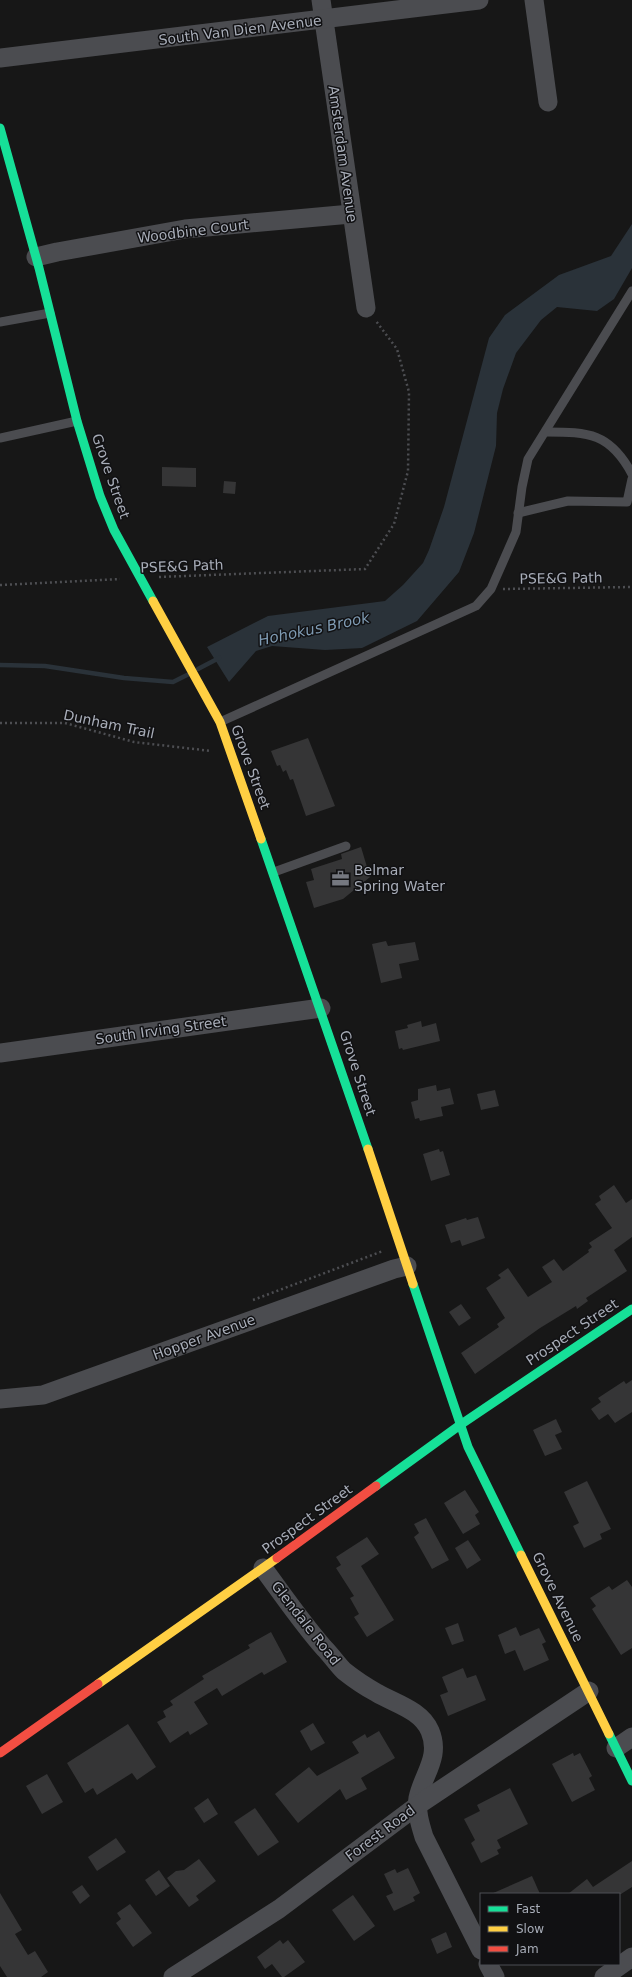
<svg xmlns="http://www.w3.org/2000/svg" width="632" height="1977" font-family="'DejaVu Sans',sans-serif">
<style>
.water{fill:#2a3239}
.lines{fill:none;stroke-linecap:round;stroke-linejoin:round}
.stream{stroke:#2a3239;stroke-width:4.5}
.building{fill:#353536}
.path{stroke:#4d4e52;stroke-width:2.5;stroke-dasharray:2 3;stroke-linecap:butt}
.lane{stroke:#4b4c50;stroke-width:9}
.street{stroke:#4b4c50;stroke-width:19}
.fast{stroke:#16e098;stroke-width:9}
.slow{stroke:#ffcf43;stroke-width:9}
.jam{stroke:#f24e42;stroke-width:9}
.labels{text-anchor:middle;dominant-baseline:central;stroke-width:3;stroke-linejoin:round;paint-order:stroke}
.street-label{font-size:14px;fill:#a8adb8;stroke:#111113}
.poi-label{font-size:14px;fill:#a8adb8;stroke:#111113;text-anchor:start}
.water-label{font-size:15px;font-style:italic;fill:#7f9bb3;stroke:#111113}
</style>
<rect width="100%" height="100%" fill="#171717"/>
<!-- water -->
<path class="water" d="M632,224V268L614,299L597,311L557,307L541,320L516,353L503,389L497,413L496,446L474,533L459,572L417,621L362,648L325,650L272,646L256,651L229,682L207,647L268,616L385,601L403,585L423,563L429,550L444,507L489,338L505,315L559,275L611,256Z"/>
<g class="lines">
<!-- stream -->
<g class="stream">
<path d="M0,665L45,666L124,678L173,682L187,675"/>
<path d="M198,669L219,658"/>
</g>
</g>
<!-- building -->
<g class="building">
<path d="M162,467L196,468V487L162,486Z"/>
<path d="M224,481L236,482L235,494L223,493Z"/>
<path d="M308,738L335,806L306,816L293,779L290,780L286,770L283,772L280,765L277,766L271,751Z"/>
<path d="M361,847L370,877L343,899L314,908L306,882L314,880L311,869L342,859L341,854Z"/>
<path d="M386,941L388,946L415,942L419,960L399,964L402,978L381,983L372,944Z"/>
<path d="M421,1021L422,1027L436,1023L440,1041L403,1050L402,1048L399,1049L395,1031L408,1028L407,1025Z"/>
<path d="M436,1085L437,1091L450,1088L454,1104L441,1107L443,1116L420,1121L419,1118L415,1119L411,1102L418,1100V1089Z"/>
<path d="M495,1090L499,1106L481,1110L477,1094Z"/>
<path d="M439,1149L440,1152L443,1151L450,1175L431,1181L423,1154Z"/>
<path d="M614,1185L626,1203L632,1199V1237L614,1250L627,1271L586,1298L588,1301L577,1309L576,1306L540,1328L475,1374L461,1353L499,1327L497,1324L505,1318L486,1288L501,1278L498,1275L508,1268L528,1297L552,1282L542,1267L554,1259L563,1271L589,1252L588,1250L592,1247L589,1243L612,1228L595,1204L601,1200L599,1196Z"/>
<path d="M478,1217L485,1238L462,1246L460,1240L451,1243L445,1225L466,1218L467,1220Z"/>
<path d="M461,1304L471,1318L459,1326L449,1312Z"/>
<path d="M632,1380V1412L615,1423L608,1414L599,1420L591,1409L601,1402L598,1398L624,1381L626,1384Z"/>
<path d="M556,1419L562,1432L555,1435L562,1449L545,1456L533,1430Z"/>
<path d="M587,1481L611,1529L600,1534L602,1539L584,1548L573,1526L579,1523L564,1492Z"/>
<path d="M465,1490L479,1512L475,1515L480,1524L463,1534L444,1503Z"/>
<path d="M426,1518L449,1560L432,1569L414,1537L419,1533L414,1524Z"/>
<path d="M367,1537L379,1554L361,1566L394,1620L367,1637L354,1617L359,1614L350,1598L354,1596L336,1568L341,1565L336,1557Z"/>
<path d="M468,1540L481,1560L467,1569L455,1548Z"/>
<path d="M627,1580L632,1587V1648L621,1655L592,1609L596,1606L590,1598L609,1586L612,1590Z"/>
<path d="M458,1623L464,1641L452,1645L445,1628Z"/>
<path d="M516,1627L520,1636L539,1628L546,1642L542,1644L549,1660L524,1671L515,1650L505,1654L498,1635Z"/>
<path d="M271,1632L287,1662L264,1675L262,1672L222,1696L217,1688L194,1702L208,1724L190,1735L188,1731L170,1743L157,1722L166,1717L163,1711L173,1705L170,1701L204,1679L202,1676L250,1648L248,1645Z"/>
<path d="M463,1668L467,1678L476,1675L486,1700L448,1716L440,1695L448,1692L442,1677Z"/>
<path d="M313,1723L325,1743L311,1751L300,1731Z"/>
<path d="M128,1724L156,1767L137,1780L132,1773L97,1795L93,1788L85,1793L67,1763Z"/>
<path d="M379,1731L395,1758L361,1778L367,1789L346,1800L340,1789L298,1823L275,1794L309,1767L317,1776L359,1753L352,1742L365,1734L367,1738Z"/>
<path d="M573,1753L574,1756L580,1753L592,1776L589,1778L595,1790L572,1802L552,1764Z"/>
<path d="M47,1774L63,1802L42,1814L26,1786Z"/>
<path d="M510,1788L528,1824L497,1840L501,1848L497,1850L499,1854L481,1863L471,1843L475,1840L464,1819L480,1811L477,1805Z"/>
<path d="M208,1798L218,1814L204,1823L194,1808Z"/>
<path d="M255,1808L279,1842L258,1856L234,1822Z"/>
<path d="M116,1838L126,1852L97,1871L88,1857Z"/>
<path d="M199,1859L216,1881L196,1896L199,1900L189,1907L167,1878L176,1871L184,1870Z"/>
<path d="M632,1861V1887L621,1894H568L587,1879L593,1887Z"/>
<path d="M408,1868L420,1893L413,1897L415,1901L394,1911L386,1896L393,1893L384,1874L395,1869L397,1873Z"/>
<path d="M159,1870L170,1886L156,1896L145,1880Z"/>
<path d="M532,1876L540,1894H491Z"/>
<path d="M82,1885L90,1896L80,1904L72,1892Z"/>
<path d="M0,1893L22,1930L15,1934L28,1955L35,1951L48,1972L41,1977H7L0,1966Z"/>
<path d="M353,1895L375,1926L354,1941L332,1910Z"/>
<path d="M130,1904L152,1933L133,1947L116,1923L121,1919L117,1913Z"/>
<path d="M446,1932L452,1947L437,1954L431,1939Z"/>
<path d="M280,1940L283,1944L288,1940L305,1962L284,1977H282L272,1964L265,1969L257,1957Z"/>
</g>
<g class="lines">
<!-- path -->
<g class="path">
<path d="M159,577L365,569L394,524L408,471L409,392L397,349L376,321"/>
<path d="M0,585L120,579"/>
<path d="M503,589L632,587"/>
<path d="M0,723H65L134,742L211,751"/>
<path d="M253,1300L383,1251"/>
</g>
<!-- lane -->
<g class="lane">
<path d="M0,322L50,313"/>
<path d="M546,432C589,432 610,433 632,474"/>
<path d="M0,438L77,421"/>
<path d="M518,513L568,501L627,502L632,479"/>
<path d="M220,722L476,606L491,589L516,532L522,487L528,459L632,291"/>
<path d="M274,872L346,846"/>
</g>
<!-- street -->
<g class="street">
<path d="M321,0L366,308"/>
<path d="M534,0L548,102"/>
<path d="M0,58L479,0"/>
<path d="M36,257L57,252L185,229L351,214"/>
<path d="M0,1053L321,1008"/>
<path d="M0,1399L43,1395L394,1269L407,1266"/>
<path d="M263,1568C283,1595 302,1623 324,1648C331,1655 337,1664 344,1671C354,1679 366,1687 377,1693C396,1704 421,1710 430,1731C441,1757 423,1774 418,1798C416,1811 420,1824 424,1837L481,1950"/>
<path d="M616,1748L632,1737"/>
<path d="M488,1964L495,1977"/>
<path d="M173,1977L279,1909L418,1805L589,1691"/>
<path d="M604,1977L632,1957"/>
</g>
<!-- fast -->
<g class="fast">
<path d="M0,128L39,268L77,421L100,496L114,530L153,601"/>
<path d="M261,839L368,1149"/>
<path d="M413,1284L468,1447L521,1555"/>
<path d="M376,1486L460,1425L632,1309"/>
<path d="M609,1734L632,1781"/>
</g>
<!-- slow -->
<g class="slow">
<path d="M153,601L220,722L261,839"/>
<path d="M368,1149L413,1284"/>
<path d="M521,1555L609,1734"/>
<path d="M98,1684L277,1558"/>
</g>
<!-- jam -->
<g class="jam">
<path d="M277,1558L376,1486"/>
<path d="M0,1753L98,1684"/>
</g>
</g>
<!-- icons -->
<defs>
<symbol id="office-bare" viewBox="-9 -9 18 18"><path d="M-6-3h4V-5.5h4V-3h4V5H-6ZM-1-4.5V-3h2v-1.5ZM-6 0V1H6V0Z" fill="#757880" stroke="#111113" stroke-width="2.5" paint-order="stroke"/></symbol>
</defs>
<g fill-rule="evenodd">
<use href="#office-bare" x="328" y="866" width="25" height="25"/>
</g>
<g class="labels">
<!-- street labels -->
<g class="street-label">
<text transform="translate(240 30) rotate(-7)">South Van Dien Avenue</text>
<text transform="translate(343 154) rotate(82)">Amsterdam Avenue</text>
<text transform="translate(193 231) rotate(-7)">Woodbine Court</text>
<text transform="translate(111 476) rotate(71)">Grove Street</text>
<text transform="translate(182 566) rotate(-2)">PSE&amp;G Path</text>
<text transform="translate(561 578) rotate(-1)">PSE&amp;G Path</text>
<text transform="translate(109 724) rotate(12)">Dunham Trail</text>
<text transform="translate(251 767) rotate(70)">Grove Street</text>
<text transform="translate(161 1030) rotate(-8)">South Irving Street</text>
<text transform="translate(358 1073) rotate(72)">Grove Street</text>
<text transform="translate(572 1332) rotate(-34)">Prospect Street</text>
<text transform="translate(204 1337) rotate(-20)">Hopper Avenue</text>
<text transform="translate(307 1519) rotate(-36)">Prospect Street</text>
<text transform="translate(558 1597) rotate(64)">Grove Avenue</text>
<text transform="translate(306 1623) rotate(52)">Glendale Road</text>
<text transform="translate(380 1833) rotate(-37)">Forest Road</text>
</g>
<!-- poi labels -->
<g class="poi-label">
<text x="354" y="870">Belmar<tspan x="354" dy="16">Spring Water</tspan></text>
</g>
<!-- water labels -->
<g class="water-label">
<text transform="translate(314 629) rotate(-12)">Hohokus Brook</text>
</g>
</g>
<!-- legend -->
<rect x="480" y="1893" width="140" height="72" fill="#111113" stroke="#4d4f55"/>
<rect x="488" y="1906" width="20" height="6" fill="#16e098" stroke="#4d4f55"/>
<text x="516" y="1913" font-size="12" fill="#a8adb8">Fast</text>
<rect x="488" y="1926" width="20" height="6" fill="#ffcf43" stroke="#4d4f55"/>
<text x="516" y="1933" font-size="12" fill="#a8adb8">Slow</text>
<rect x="488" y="1946" width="20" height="6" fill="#f24e42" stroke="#4d4f55"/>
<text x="516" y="1953" font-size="12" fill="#a8adb8">Jam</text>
</svg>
